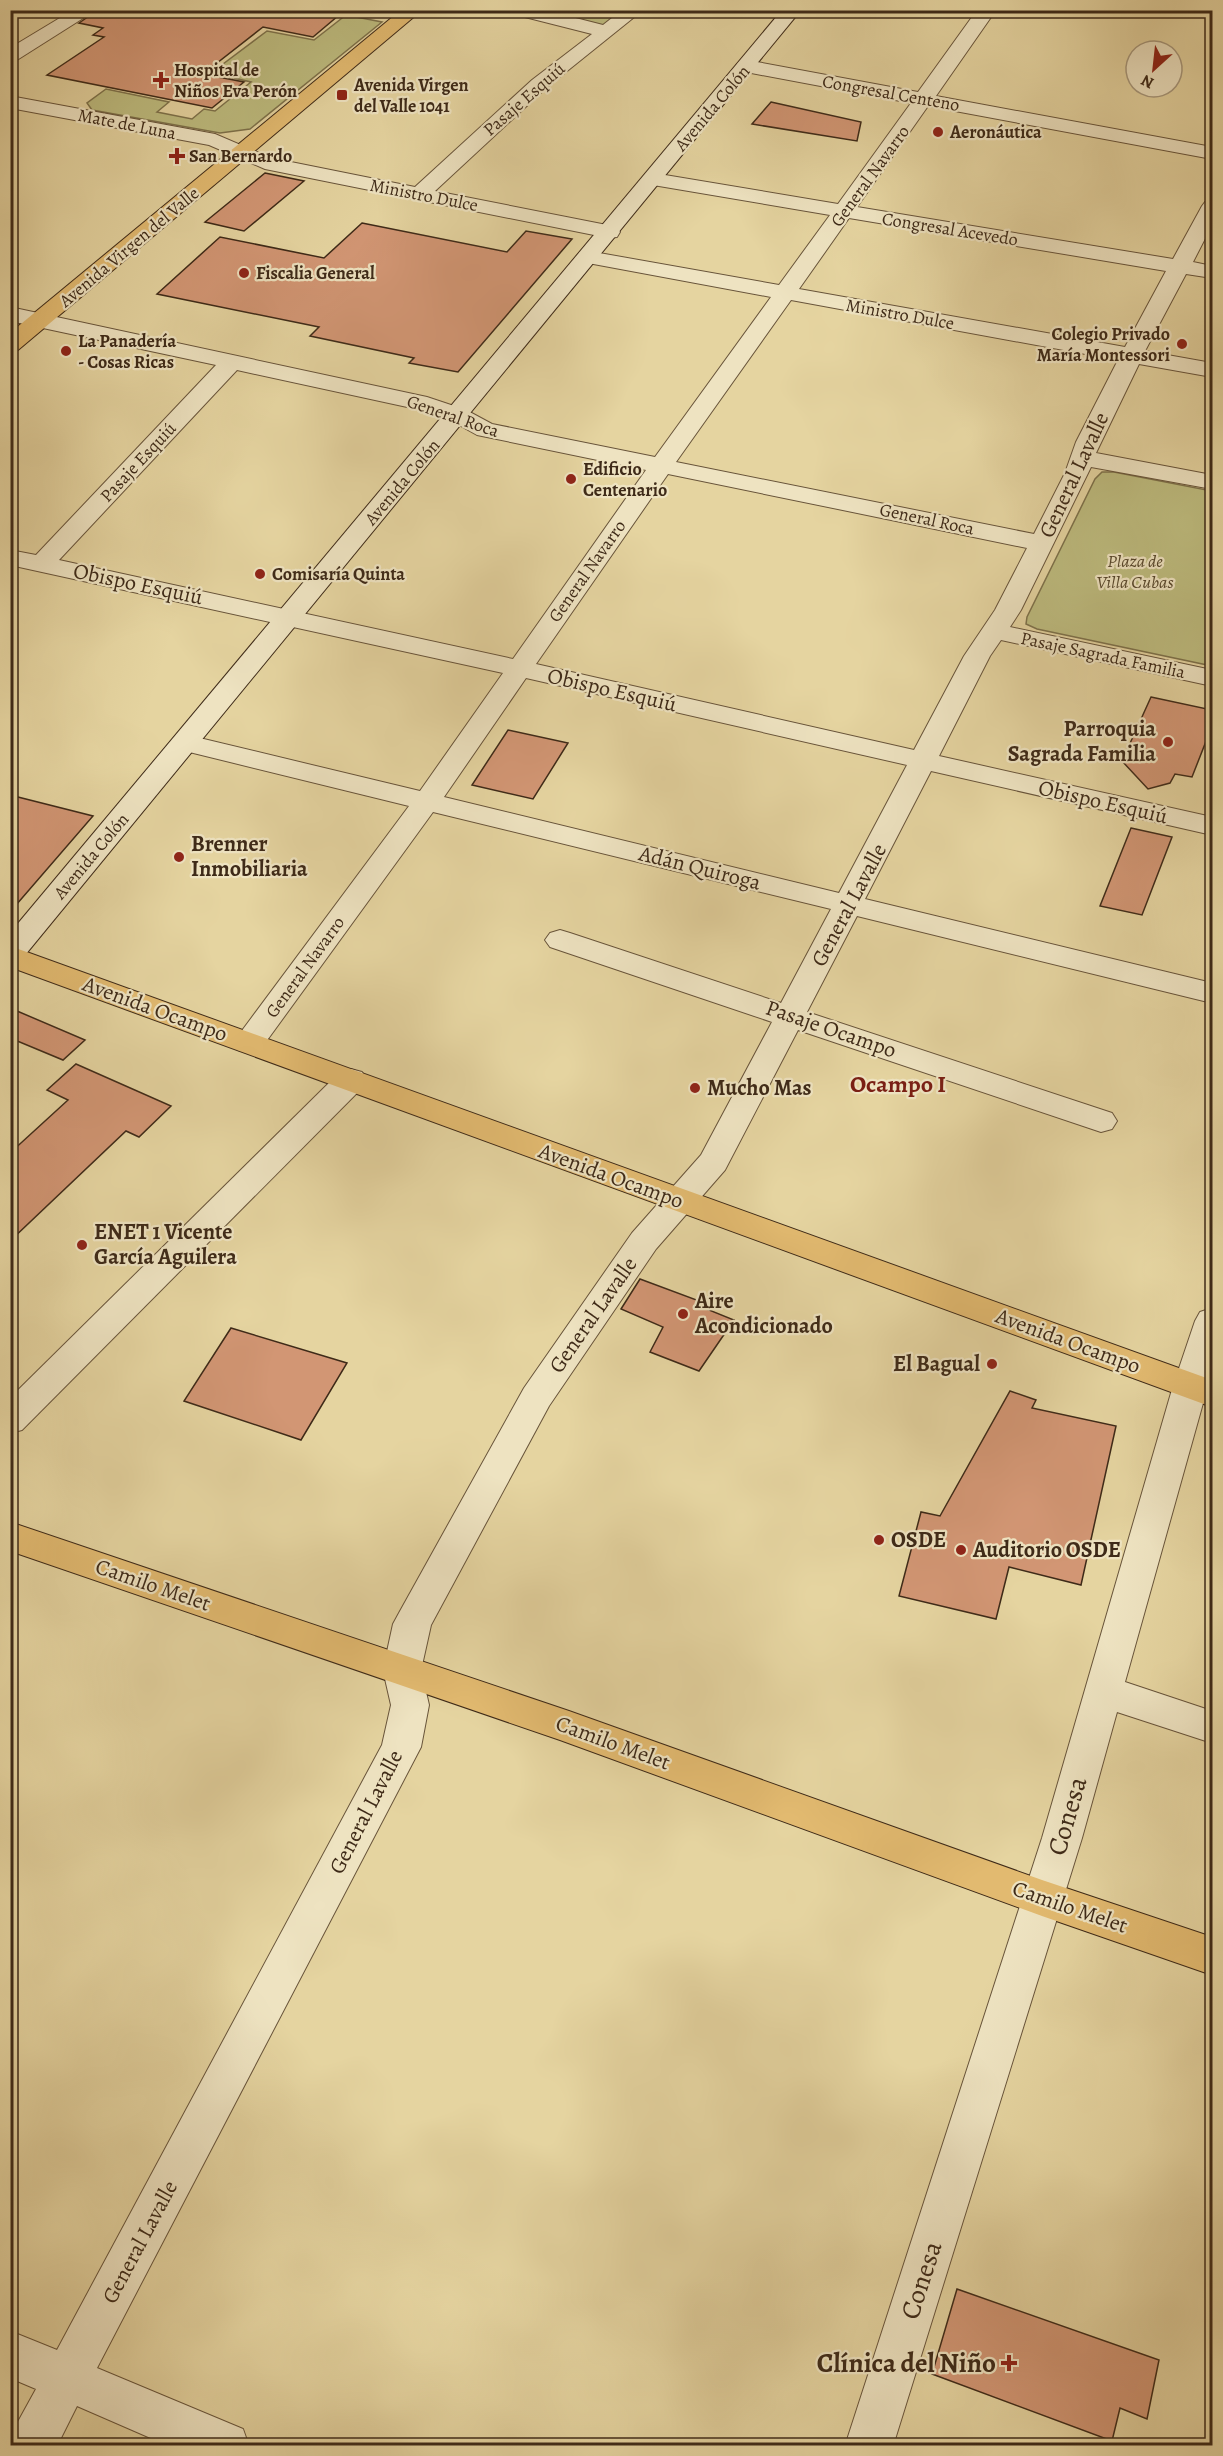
<svg xmlns="http://www.w3.org/2000/svg" width="1223" height="2456" font-family="Alegreya,serif">
<style>
.green{fill:#bdbb7e;stroke:#7e724b;stroke-width:1.5}
.building{fill:#d29674;stroke:#3e2a18;stroke-width:1.5}
.lines{fill:none;stroke-linecap:round;stroke-linejoin:round}
.street-casing{stroke:#68543a;stroke-width:2}
.secondary-casing{stroke:#3e2a18;stroke-width:2}
.primary-casing{stroke:#3e2a18;stroke-width:2}
.street{fill:#eee3c1;fill-rule:evenodd}
.secondary{fill:#eee3c1;fill-rule:evenodd}
.primary{fill:#e2ba70;fill-rule:evenodd}
.poi-dot{fill:#8f2418;stroke:#eee3c1;stroke-width:2}
.labels{text-anchor:middle;dominant-baseline:central;stroke-width:4.5;stroke-linejoin:round;paint-order:stroke}
.far-poi-label{font-size:18px;font-weight:bold;fill:#3e2a18;stroke:#eee3c1;text-anchor:start}
.far-street-label{font-size:18px;fill:#3e2a18;stroke:#eee3c1}
.far-park-label{font-size:18px;font-style:italic;fill:#57472c;stroke:#eee3c1}
.street-label{font-size:22px;fill:#3e2a18;stroke:#eee3c1}
.poi-label{font-size:22px;font-weight:bold;fill:#3e2a18;stroke:#eee3c1;text-anchor:start}
.neighbourhood-label{font-size:24px;font-weight:bold;fill:#7a1f14;stroke:#eee3c1}
.near-street-label{font-size:27px;fill:#3e2a18;stroke:#eee3c1}
.near-poi-label{font-size:27px;font-weight:bold;fill:#3e2a18;stroke:#eee3c1;text-anchor:end}
</style>
<rect width="100%" height="100%" fill="#e5d4a0"/>
<filter id="stains"><feTurbulence type="fractalNoise" baseFrequency=".00333" numOctaves="4"/><feColorMatrix values="0 0 0 0 .2 0 0 0 0 .09 0 0 0 0 .02 0 0 0 .5 -.17"/></filter>
<radialGradient id="worn" r=".72"><stop offset=".6" stop-color="#630" stop-opacity="0"/><stop offset="1" stop-color="#630" stop-opacity=".3"/></radialGradient>
<!-- green -->
<g class="green">
<path d="M533,11H622L607,25L598,26Z"/>
<path d="M346,15L382,22L250,129L220,133L92,110L87,103L106,89L169,102L157,112L192,119L204,109L215,111L251,82L211,73L267,31L314,40Z"/>
<path d="M1102,472H1114L1212,491V666L1037,629L1026,624L1027,617L1095,479Z"/>
</g>
<!-- building -->
<g class="building">
<path d="M98,10H345L313,37L263,27L203,74L244,82L212,108L47,75L104,37L93,35L103,28L79,23Z"/>
<path d="M771,102L861,122L857,141L752,124Z"/>
<path d="M265,173L304,181L244,231L205,222Z"/>
<path d="M362,223L507,252L526,231L572,239L458,372L409,363L414,358L310,336L319,327L157,294L220,237L324,258Z"/>
<path d="M1151,697L1212,710V726L1192,777L1175,774L1170,783L1148,789L1122,761Z"/>
<path d="M508,730L568,743L533,799L472,785Z"/>
<path d="M10,795L93,816L10,912Z"/>
<path d="M1131,828L1172,837L1142,915L1100,906Z"/>
<path d="M10,1008L85,1040L63,1060L10,1038Z"/>
<path d="M76,1064L171,1106L139,1137L126,1131L10,1241V1153L68,1100L47,1090Z"/>
<path d="M640,1279L702,1302L699,1306L734,1320L699,1371L650,1352L663,1327L621,1309Z"/>
<path d="M231,1328L347,1363L301,1440L184,1401Z"/>
<path d="M1010,1391L1036,1400L1032,1408L1116,1426L1081,1585L1009,1567L996,1619L899,1596L921,1512L940,1516Z"/>
<path d="M957,2289L1159,2360L1147,2419L1120,2408L1112,2441L932,2374Z"/>
</g>
<g class="lines">
<defs>
<g id="street">
<path d="M73,10H96L17,60L10,62V48Z"/>
<path d="M511,10H544L603,25L622,10H643L546,88L435,191L617,227L620,232L617,237L609,238L265,169L209,145L10,108V96L215,134L271,158L415,187L532,80L592,34L513,14Z"/>
<path d="M977,10H996L936,96L1212,147V159L928,106L857,207L1173,259L1202,206L1205,202L1212,200V225L1193,262L1212,266V278L1186,274L1145,351L1212,363V377L1139,364L1096,453L1212,475V489L1091,467L1021,610L1010,627L1212,670V686L1001,640L990,656L939,756L1212,817V835L931,771L865,899L1212,983V1003L857,916L807,1012L1112,1113L1117,1121L1112,1129L1101,1132L798,1030L725,1170L656,1249L549,1406L431,1625L421,1670L429,1705L421,1747L97,2368L243,2429L249,2446H169L77,2406L57,2446H10L14,2429L36,2389L10,2378V2331L57,2350L382,1745L391,1705L383,1670L393,1624L399,1613L524,1388L632,1233L701,1155L772,1022L550,947L545,940L550,933L560,930L570,933L781,1003L831,909L433,812L260,1050L249,1053L238,1050L234,1043L238,1036L409,806L177,749L173,743L177,737L187,735L420,791L503,673L10,565V550L36,555L216,365L10,321V307L427,397L466,410L492,424L655,457L771,297L588,263L580,262L577,257L580,252L588,251L779,285L830,215L653,185L646,183L643,179L646,175L653,173L838,204L911,103L746,72L739,70L736,66L739,62L746,60L918,92ZM849,218L1166,271L1125,347L799,289ZM791,300L1118,360L1076,442L1065,473L1034,534L676,462ZM237,370L421,410L450,420L477,435L646,470L513,659L59,560ZM668,474L1027,548L995,610L964,656L914,750L536,664ZM526,678L907,765L839,893L444,797Z"/>
<path d="M351,1069L362,1072L367,1080L362,1088L22,1430L10,1433V1398L340,1072Z"/>
<path d="M1212,1308V1371L1125,1682L1212,1711V1743L1117,1712L1082,1838L893,2446H845L1042,1838L1173,1386L1195,1321L1200,1312Z"/>
</g>
<path id="secondary" d="M782,10H801L21,960L10,963V933Z"/>
<g id="primary">
<path d="M401,10H422L18,350L10,352V333Z"/>
<path d="M10,946L1212,1380V1407L10,967Z"/>
<path d="M10,1522L569,1711L1042,1880L1212,1937V1975L1042,1916L560,1740L10,1551Z"/>
</g>
</defs>
<!-- street casing -->
<use href="#street" class="street-casing"/>
<!-- secondary casing -->
<use href="#secondary" class="secondary-casing"/>
<!-- primary casing -->
<use href="#primary" class="primary-casing"/>
<!-- street -->
<use href="#street" class="street"/>
<!-- secondary -->
<use href="#secondary" class="secondary"/>
<!-- primary -->
<use href="#primary" class="primary"/>
</g>
<!-- markers -->
<g class="poi-dot">
<path d="M158 71h6v6h6v6h-6v6h-6v-6h-6v-6h6z"/>
<rect x="336" y="89" width="12" height="12" rx="3"/>
<circle cx="938" cy="132" r="6"/>
<path d="M174 147h6v6h6v6h-6v6h-6v-6h-6v-6h6z"/>
<circle cx="244" cy="273" r="6"/>
<circle cx="1182" cy="344" r="6"/>
<circle cx="66" cy="351" r="6"/>
<circle cx="571" cy="479" r="6"/>
<circle cx="260" cy="574" r="6"/>
<circle cx="1168" cy="742" r="6"/>
<circle cx="179" cy="857" r="6"/>
<circle cx="695" cy="1088" r="6"/>
<circle cx="82" cy="1245" r="6"/>
<circle cx="683" cy="1314" r="6"/>
<circle cx="992" cy="1364" r="6"/>
<circle cx="879" cy="1540" r="6"/>
<circle cx="961" cy="1550" r="6"/>
<path d="M1006 2354h6v6h6v6h-6v6h-6v-6h-6v-6h6z"/>
</g>
<g class="labels">
<!-- far-poi labels -->
<g class="far-poi-label">
<text x="174" y="70">Hospital de<tspan x="174" dy="21">Niños Eva Perón</tspan></text>
<text x="354" y="85">Avenida Virgen<tspan x="354" dy="21">del Valle 1041</tspan></text>
<text x="950" y="132">Aeronáutica</text>
<text x="189" y="156">San Bernardo</text>
<text x="256" y="273">Fiscalia General</text>
<text x="1170" y="334" text-anchor="end">Colegio Privado<tspan x="1170" dy="21">María Montessori</tspan></text>
<text x="78" y="341">La Panadería<tspan x="78" dy="21">- Cosas Ricas</tspan></text>
<text x="583" y="469">Edificio<tspan x="583" dy="21">Centenario</tspan></text>
<text x="272" y="574">Comisaría Quinta</text>
</g>
<!-- far-street labels -->
<g class="far-street-label">
<text transform="translate(891 93) rotate(10)">Congresal Centeno</text>
<text transform="translate(524 99) rotate(-41)">Pasaje Esquiú</text>
<text transform="translate(712 108) rotate(-50)">Avenida Colón</text>
<text transform="translate(127 124) rotate(11)">Mate de Luna</text>
<text transform="translate(870 176) rotate(-54)">General Navarro</text>
<text transform="translate(424 195) rotate(11)">Ministro Dulce</text>
<text transform="translate(950 229) rotate(9)">Congresal Acevedo</text>
<text transform="translate(129 247) rotate(-40)">Avenida Virgen del Valle</text>
<text transform="translate(900 314) rotate(10)">Ministro Dulce</text>
<text transform="translate(453 416) rotate(19)">General Roca</text>
<text transform="translate(138 462) rotate(-47)">Pasaje Esquiú</text>
<text transform="translate(402 482) rotate(-50)">Avenida Colón</text>
<text transform="translate(927 519) rotate(12)">General Roca</text>
<text transform="translate(587 571) rotate(-55)">General Navarro</text>
<text transform="translate(1103 655) rotate(12)">Pasaje Sagrada Familia</text>
<text transform="translate(91 856) rotate(-50)">Avenida Colón</text>
<text transform="translate(305 967) rotate(-54)">General Navarro</text>
</g>
<!-- far-park labels -->
<g class="far-park-label">
<text x="1135" y="561">Plaza de<tspan x="1135" dy="21">Villa Cubas</tspan></text>
</g>
<!-- street labels -->
<g class="street-label">
<text transform="translate(1074 475) rotate(-65)">General Lavalle</text>
<text transform="translate(138 584) rotate(12)">Obispo Esquiú</text>
<text transform="translate(612 690) rotate(13)">Obispo Esquiú</text>
<text transform="translate(1103 802) rotate(13)">Obispo Esquiú</text>
<text transform="translate(700 868) rotate(14)">Adán Quiroga</text>
<text transform="translate(849 905) rotate(-62)">General Lavalle</text>
<text transform="translate(155 1009) rotate(20)">Avenida Ocampo</text>
<text transform="translate(831 1029) rotate(19)">Pasaje Ocampo</text>
<text transform="translate(611 1176) rotate(20)">Avenida Ocampo</text>
<text transform="translate(593 1315) rotate(-55)">General Lavalle</text>
<text transform="translate(1068 1341) rotate(20)">Avenida Ocampo</text>
<text transform="translate(153 1585) rotate(19)">Camilo Melet</text>
<text transform="translate(613 1743) rotate(20)">Camilo Melet</text>
<text transform="translate(366 1812) rotate(-63)">General Lavalle</text>
<text transform="translate(1070 1907) rotate(19)">Camilo Melet</text>
<text transform="translate(140 2242) rotate(-62)">General Lavalle</text>
</g>
<!-- poi labels -->
<g class="poi-label">
<text x="1156" y="729" text-anchor="end">Parroquia<tspan x="1156" dy="25">Sagrada Familia</tspan></text>
<text x="191" y="844">Brenner<tspan x="191" dy="25">Inmobiliaria</tspan></text>
<text x="707" y="1088">Mucho Mas</text>
<text x="94" y="1232">ENET 1 Vicente<tspan x="94" dy="25">García Aguilera</tspan></text>
<text x="695" y="1301">Aire<tspan x="695" dy="25">Acondicionado</tspan></text>
<text x="980" y="1364" text-anchor="end">El Bagual</text>
<text x="891" y="1540">OSDE</text>
<text x="973" y="1550">Auditorio OSDE</text>
</g>
<!-- neighbourhood labels -->
<g class="neighbourhood-label">
<text x="898" y="1084">Ocampo I</text>
</g>
<!-- near-street labels -->
<g class="near-street-label">
<text transform="translate(1067 1816) rotate(-74)">Conesa</text>
<text transform="translate(921 2280) rotate(-72)">Conesa</text>
</g>
<!-- near-poi labels -->
<g class="near-poi-label">
<text x="996" y="2363">Clínica del Niño</text>
</g>
</g>
<!-- margin -->
<rect width="1223" height="2456" fill="none" stroke="#e5d4a0" stroke-width="36"/>
<rect x="12" y="12" width="1199" height="2432" fill="none" stroke="#3e2a18" stroke-width="3"/>
<rect x="18" y="18" width="1187" height="2420" fill="none" stroke="#3e2a18" stroke-width="1.5"/>
<!-- north arrow -->
<g transform="translate(1154 69) rotate(207)"><circle r="28" fill="#eee3c1" stroke="#a8997d" stroke-width="1.5"/>
<path d="M0-4.5L10 22L0 15L-10 22Z" fill="#8f2418"/>
<text y="-9" font-size="16" font-weight="bold" text-anchor="middle" fill="#3e2a18">N</text>
</g>
<rect width="100%" height="100%" filter="url(#stains)"/>
<rect width="100%" height="100%" fill="url(#worn)"/>
</svg>
